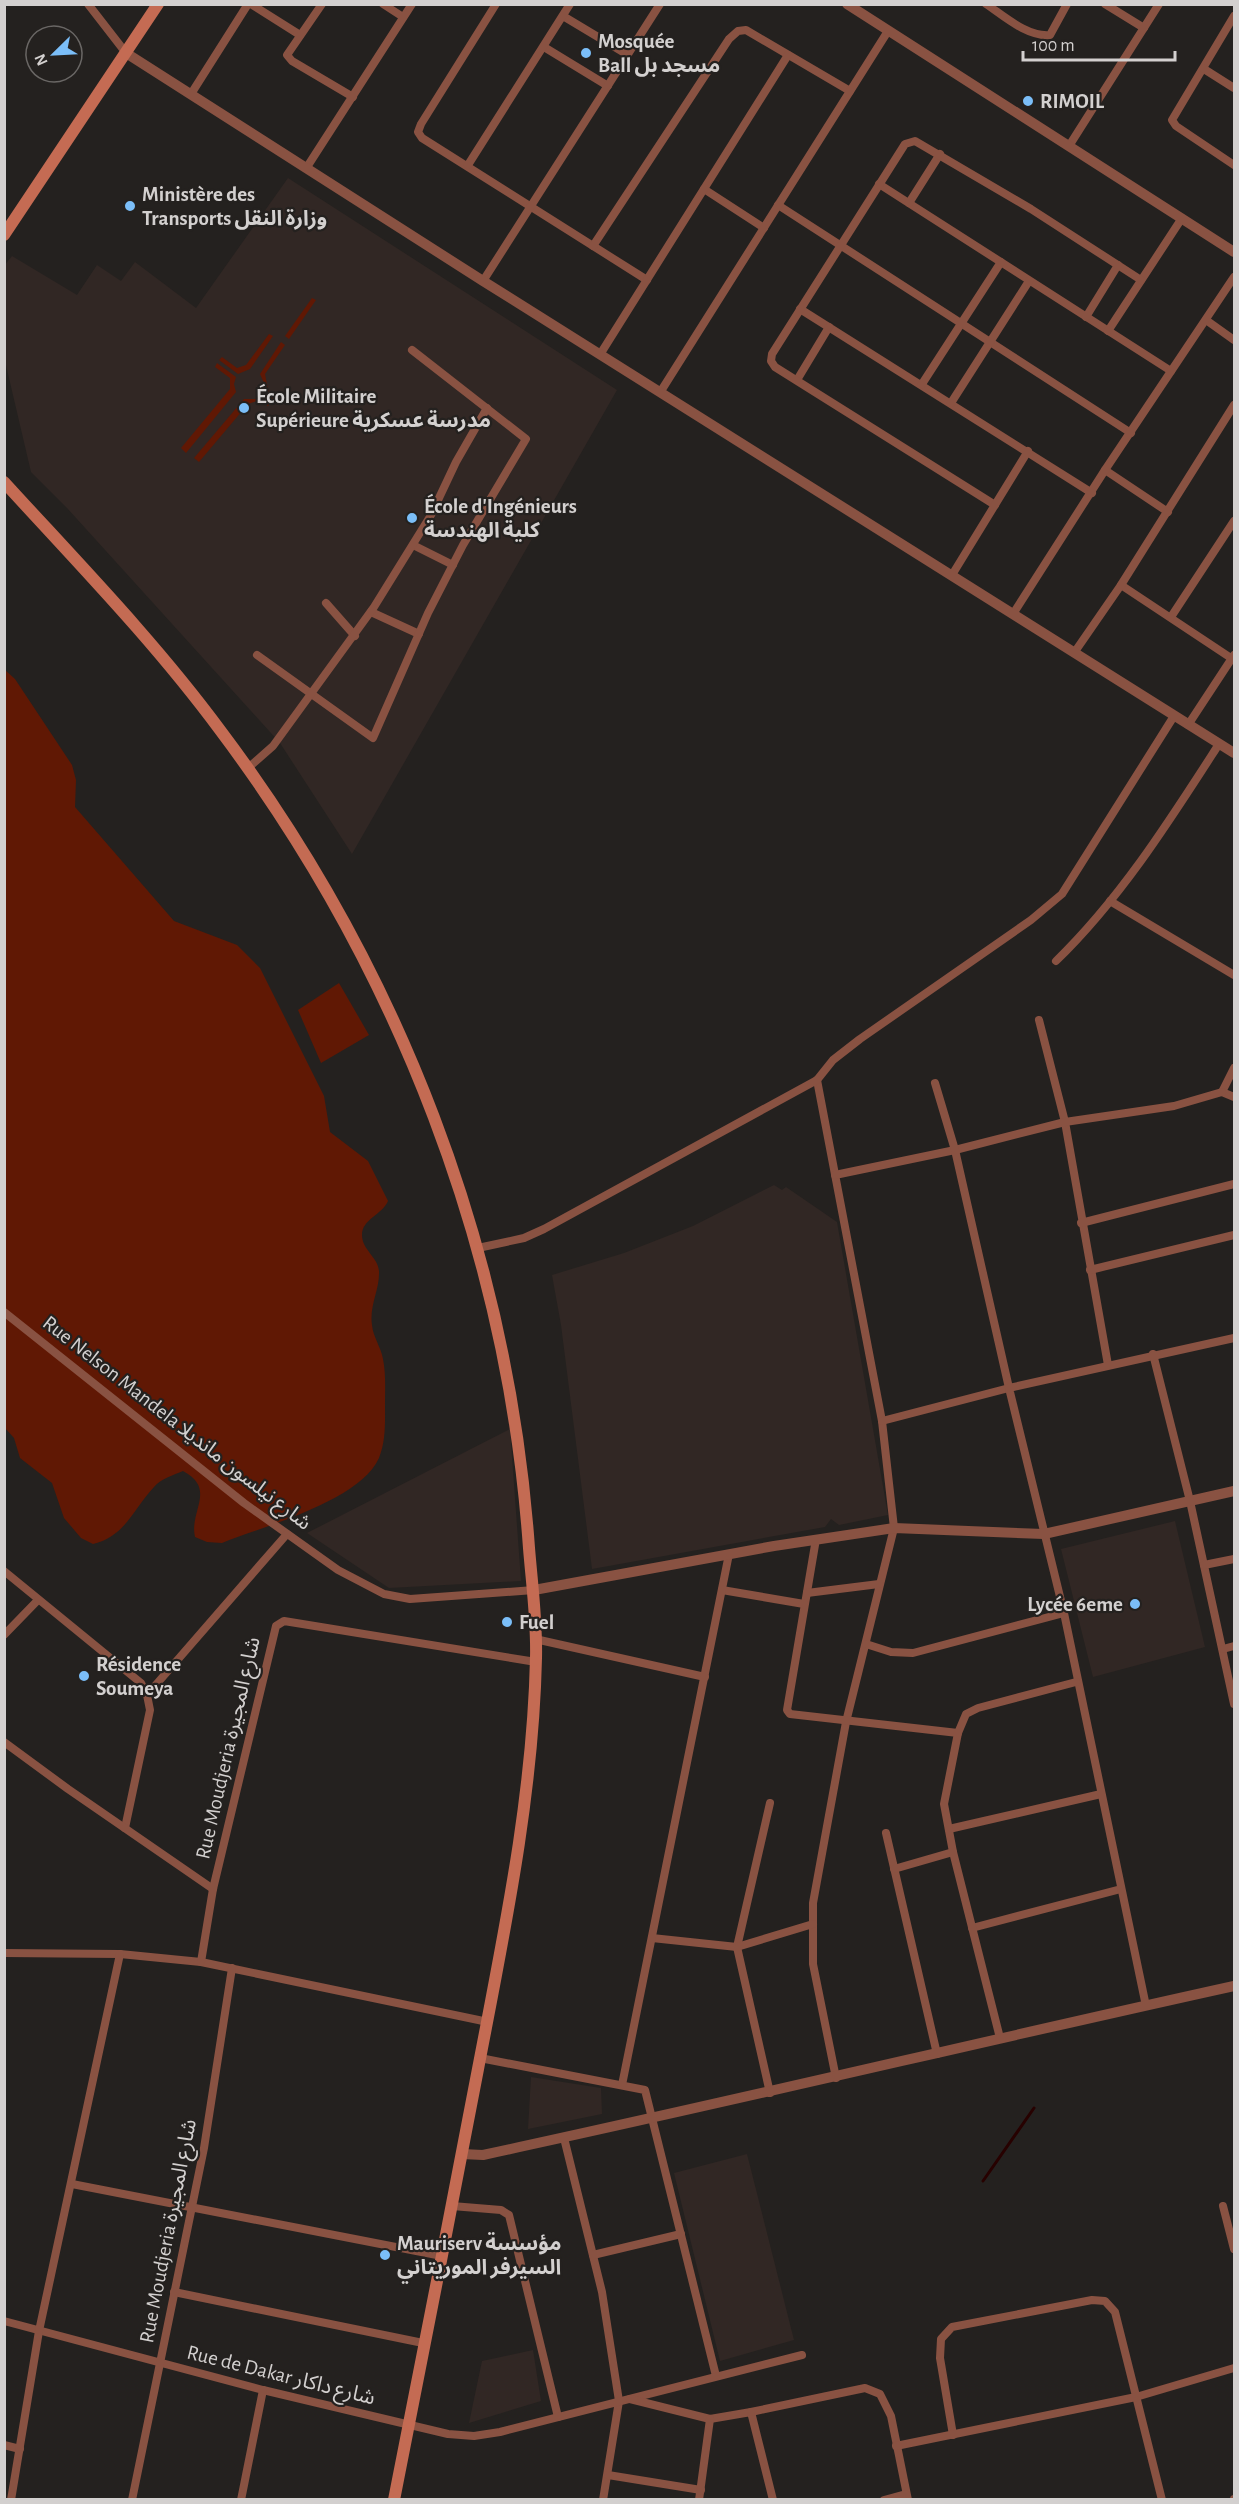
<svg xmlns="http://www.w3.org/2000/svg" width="1239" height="2504" font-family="'Alegreya Sans','Noto Sans Arabic',sans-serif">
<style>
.built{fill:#312724}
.green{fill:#601804}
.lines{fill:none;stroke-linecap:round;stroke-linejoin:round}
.stream{stroke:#270100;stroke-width:3}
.minor{stroke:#895242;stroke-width:8}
.tertiary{stroke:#895242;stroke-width:10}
.secondary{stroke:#c46b53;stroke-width:12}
.poi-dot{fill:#7bbef8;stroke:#24211f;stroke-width:2}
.labels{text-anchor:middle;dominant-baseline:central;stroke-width:4.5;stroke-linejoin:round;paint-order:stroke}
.poi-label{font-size:21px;font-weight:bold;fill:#d3d0cf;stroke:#24211f;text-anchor:start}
.street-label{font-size:21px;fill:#d3d0cf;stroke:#24211f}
</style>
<rect width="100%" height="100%" fill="#24211f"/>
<!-- built -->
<g class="built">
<path d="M288,178L617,390L352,854L280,743L67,508L31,472L5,361L4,266L12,256L77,295L97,265L121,281L135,262L196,308Z"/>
<path d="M774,1185L782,1190L786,1187L837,1222L888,1515L839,1525L831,1519L825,1527L592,1569L561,1325L552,1275L624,1253L693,1226Z"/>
<path d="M510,1429L521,1581L389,1588L307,1533Z"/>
<path d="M1175,1521L1205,1647L1093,1677L1061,1549Z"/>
<path d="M531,2077L601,2088L602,2114L528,2129Z"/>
<path d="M747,2154L794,2340L720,2361L674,2173Z"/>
<path d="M533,2350L541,2401L469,2423L482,2361Z"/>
</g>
<!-- green -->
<g class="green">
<path d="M312,298L316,300L289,339L285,336Z"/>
<path d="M269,334L273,336L250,369L238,374L219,360L222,357L237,368L246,365Z"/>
<path d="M281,342L285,345L265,374L268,390L276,396L273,400L262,392L264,383L260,374Z"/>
<path d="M217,363L236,377L234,384L236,392L186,453L181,448L230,389V378L215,367Z"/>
<path d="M260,394L271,402L268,406L260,400L248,404L199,462L194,458L244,399H255Z"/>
<path d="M5,670L15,679L72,765L76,780L75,807L174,921L237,945L260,968L324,1096L330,1132L368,1161L388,1201C382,1215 362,1219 362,1235C362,1250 378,1257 379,1271C380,1289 369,1306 372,1325C373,1337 381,1347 383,1359C386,1374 385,1390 385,1404C385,1422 386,1441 379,1458C360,1501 264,1526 222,1543L207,1542L195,1537C189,1511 217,1489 183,1471C174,1475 160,1479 154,1487C133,1509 126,1536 93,1544L81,1538L64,1518L52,1483L20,1458L14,1438L5,1428Z"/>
<path d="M339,983L369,1035L321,1063L298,1010Z"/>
</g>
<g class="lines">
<!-- stream -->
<path class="stream" d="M983,2181L1034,2108"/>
<!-- minor -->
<g class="minor">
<path d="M88,4L126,53"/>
<path d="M251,4L300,35"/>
<path d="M322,4L287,55L292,61L353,97"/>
<path d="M383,4L403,17"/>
<path d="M496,4L421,124L418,132L422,138L647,280"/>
<path d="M986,4C1004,16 1027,37 1050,35L1067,4"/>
<path d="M1105,4L1144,28"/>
<path d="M563,16L628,55"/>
<path d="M1234,16L1172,120L1176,126L1234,165"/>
<path d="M544,47L608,86"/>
<path d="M1204,69L1234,88"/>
<path d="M191,94L248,4"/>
<path d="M1069,146L1159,4"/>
<path d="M468,165L570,4"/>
<path d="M307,167L412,4"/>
<path d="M879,184L1171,371"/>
<path d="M704,189L764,228"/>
<path d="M909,203L940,154"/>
<path d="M778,205L1131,433"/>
<path d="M593,246L729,39L738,31L746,30L850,91"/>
<path d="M483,281L660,4"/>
<path d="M800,309L1092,493"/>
<path d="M1086,317L1118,265"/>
<path d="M1206,320L1234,340"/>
<path d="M1108,331L1182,218"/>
<path d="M601,353L788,55"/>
<path d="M797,380L829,327"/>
<path d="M922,384L1001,262"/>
<path d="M661,391L888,31"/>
<path d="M951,403L1029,281"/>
<path d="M1105,470L1168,512"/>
<path d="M995,505L775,367L771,361L772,354L905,144L915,141L1031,209L1141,280"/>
<path d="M413,545L453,565"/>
<path d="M952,575L1028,451"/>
<path d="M1121,585L1234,660"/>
<path d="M326,603L355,636"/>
<path d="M371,612L419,634"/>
<path d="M1013,614L1105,470L1234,277"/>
<path d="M1171,617L1234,521"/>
<path d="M1074,653L1121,585L1234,405"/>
<path d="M257,655L373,738L428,613L463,545L526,439L412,350"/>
<path d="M1188,725L1234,655"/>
<path d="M248,768L273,746L374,607L431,515L456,462L487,408"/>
<path d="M1110,901L1234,975"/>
<path d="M1056,961C1121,898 1170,820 1219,744"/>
<path d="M1039,1020L1065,1122L1108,1365"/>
<path d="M1234,1068L1222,1092L1234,1097"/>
<path d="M817,1080L882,1421L894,1528L846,1722L813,1903V1964L836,2078"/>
<path d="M835,1175L955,1150L1065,1122L1174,1106L1222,1092"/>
<path d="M1081,1223L1234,1184"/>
<path d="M478,1248L524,1238L544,1229L817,1080L833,1060L860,1039L1031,920L1062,894L1174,716"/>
<path d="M1090,1270L1234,1235"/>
<path d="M4,1312L244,1503L338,1570L384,1594L410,1599L534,1590"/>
<path d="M1153,1354L1190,1501L1234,1704"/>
<path d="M882,1421L1009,1388L955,1150L935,1083"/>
<path d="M816,1539L787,1710L790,1714L958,1733"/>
<path d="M1204,1565L1234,1559"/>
<path d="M4,1571L141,1683L147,1695L150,1710L125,1828"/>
<path d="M722,1590L804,1604"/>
<path d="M807,1593L879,1584"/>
<path d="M4,1635L38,1600"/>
<path d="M535,1639L705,1677"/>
<path d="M866,1644L891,1652L913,1653L1064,1613"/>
<path d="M1223,1649L1234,1646"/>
<path d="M147,1695L287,1534"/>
<path d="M4,1742L68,1789L213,1889"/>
<path d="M770,1803L737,1947L770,2093"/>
<path d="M949,1829L1101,1794"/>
<path d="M886,1833L937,2054"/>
<path d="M894,1869L953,1852"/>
<path d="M972,1928L1121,1889"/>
<path d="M652,1938L737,1947L813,1924"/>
<path d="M4,1953L120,1954L201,1962L488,2022"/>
<path d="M201,1962L213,1889L276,1626L284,1621L536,1662"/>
<path d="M1146,2006L1064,1613L1009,1388L1234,1338"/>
<path d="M1000,2038L953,1852L944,1804L958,1733L966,1714L978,1708L1076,1682"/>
<path d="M480,2058L645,2090L716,2376"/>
<path d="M622,2085L729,1554"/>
<path d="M564,2138L602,2292L619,2401L603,2500"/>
<path d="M72,2184L442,2256"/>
<path d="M452,2206L501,2210L509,2215L558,2417"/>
<path d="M1223,2206L1234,2249"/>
<path d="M593,2255L681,2234"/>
<path d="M174,2292L423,2343"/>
<path d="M4,2321L263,2390L448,2434L474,2436L500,2432L802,2355"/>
<path d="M630,2399L710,2419L751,2412L773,2500"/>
<path d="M751,2412L865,2388L880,2394L891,2416L908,2500"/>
<path d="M953,2435L940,2358L941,2339L952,2327L1092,2300L1105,2301L1115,2312L1162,2500"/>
<path d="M4,2445L20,2449"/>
<path d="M896,2446L1136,2397L1234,2368"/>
<path d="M608,2475L701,2490"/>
<path d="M11,2500L39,2331L120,1954"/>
<path d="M132,2500L204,2148L232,1968"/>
<path d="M241,2500L263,2390"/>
<path d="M699,2500L710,2419"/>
<path d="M884,2500L906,2494"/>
<path d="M1234,2500V2499"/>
</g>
<!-- tertiary -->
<g class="tertiary">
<path d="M847,4L1234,252"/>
<path d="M126,53L483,281L1234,753"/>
<path d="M534,1590L774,1546L894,1528L1044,1534L1234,1491"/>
<path d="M462,2154L483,2155C734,2101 984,2041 1234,1986"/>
</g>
<!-- secondary -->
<g class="secondary">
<path d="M4,235L158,4"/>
<path d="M4,482C78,563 155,642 220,730C399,968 508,1251 529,1548C532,1585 537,1621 536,1658C533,1797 504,1933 478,2069C450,2213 423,2356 394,2500"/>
</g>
</g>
<!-- markers -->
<g class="poi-dot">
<circle cx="586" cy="53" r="6"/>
<circle cx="1028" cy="101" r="6"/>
<circle cx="130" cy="206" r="6"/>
<circle cx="244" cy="408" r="6"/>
<circle cx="412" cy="518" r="6"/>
<circle cx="1135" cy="1604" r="6"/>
<circle cx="507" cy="1622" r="6"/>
<circle cx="84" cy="1676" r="6"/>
<circle cx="385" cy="2255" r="6"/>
</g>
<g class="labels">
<!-- poi labels -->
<g class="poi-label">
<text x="598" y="41">Mosquée<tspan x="598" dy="24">Ball مسجد بل</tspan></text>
<text x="1040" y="101">RIMOIL</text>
<text x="142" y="194">Ministère des<tspan x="142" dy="24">Transports وزارة النقل</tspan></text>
<text x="256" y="396">École Militaire<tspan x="256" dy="24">Supérieure مدرسة عسكرية</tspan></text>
<text x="424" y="506">École d'Ingénieurs<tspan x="424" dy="24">كلية الهندسة</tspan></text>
<text x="1123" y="1604" text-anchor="end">Lycée 6eme</text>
<text x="519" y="1622">Fuel</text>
<text x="96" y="1664">Résidence<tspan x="96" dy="24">Soumeya</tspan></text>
<text x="397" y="2243">Mauriserv مؤسسة<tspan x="397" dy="24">السيرفر الموريتاني</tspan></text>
</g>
<!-- street labels -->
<g class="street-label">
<text transform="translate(177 1423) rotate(38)">Rue Nelson Mandela شارع نيلسون مانديلا</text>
<text transform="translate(228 1748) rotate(-77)">Rue Moudjeria شارع المجيرة</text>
<text transform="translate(168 2231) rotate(-79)">Rue Moudjeria شارع المجيرة</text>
<text transform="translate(281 2375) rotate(14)">Rue de Dakar شارع داكار</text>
</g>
</g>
<!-- border -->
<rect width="1239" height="2504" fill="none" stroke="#d3d0cf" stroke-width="12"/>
<!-- north arrow -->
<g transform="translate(54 54) rotate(246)"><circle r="28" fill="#24211f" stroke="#6a6765" stroke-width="1.5"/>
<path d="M0-4.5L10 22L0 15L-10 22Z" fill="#7bbef8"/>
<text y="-9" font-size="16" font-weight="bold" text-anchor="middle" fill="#d3d0cf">N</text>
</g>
<!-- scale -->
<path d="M1023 51v9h152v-9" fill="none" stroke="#d3d0cf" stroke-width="3"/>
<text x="1032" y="51" font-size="18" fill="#d3d0cf" stroke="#24211f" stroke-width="4.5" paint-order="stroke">100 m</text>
</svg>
